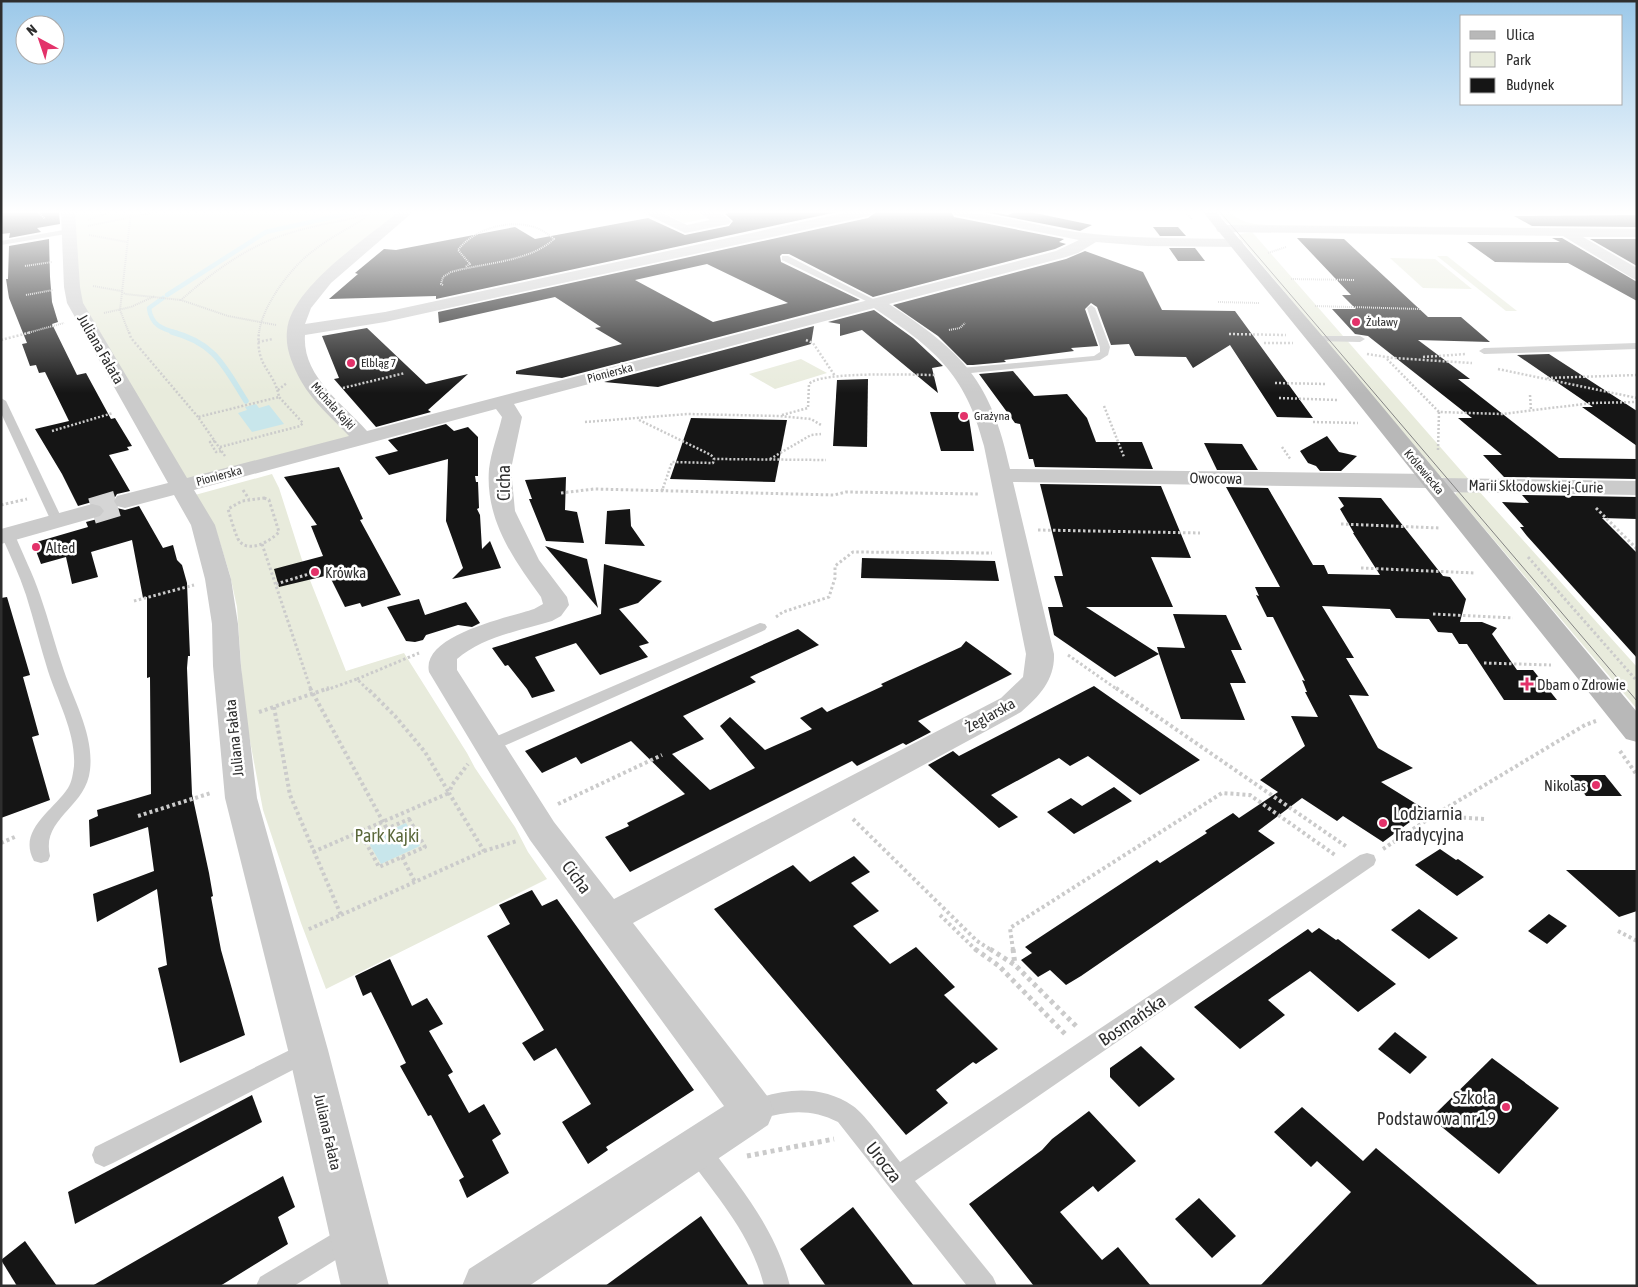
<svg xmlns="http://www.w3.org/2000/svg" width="1638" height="1287" font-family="'Asap Condensed',sans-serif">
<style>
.green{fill:#e8ebdc}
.water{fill:#c8e6eb}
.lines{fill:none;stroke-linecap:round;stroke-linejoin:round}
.stream-far1{stroke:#c8e6eb;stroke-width:4.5}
.stream{stroke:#c8e6eb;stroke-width:5.5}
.building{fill:#151515;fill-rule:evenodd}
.minor-tunnel{stroke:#d5d5d5;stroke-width:26;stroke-dasharray:26 12;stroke-linecap:butt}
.path-far4{stroke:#cbcbcb;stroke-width:2;stroke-dasharray:1 1;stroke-linecap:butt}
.path-far3{stroke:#cbcbcb;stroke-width:2.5;stroke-dasharray:2 2;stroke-linecap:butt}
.path-far2{stroke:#cbcbcb;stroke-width:3;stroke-dasharray:2.5 2.5;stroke-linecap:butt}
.path-far1{stroke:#cbcbcb;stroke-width:4;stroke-dasharray:3 3;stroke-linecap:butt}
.path{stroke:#cbcbcb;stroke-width:5;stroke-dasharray:4 4;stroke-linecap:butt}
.service{fill:#cbcbcb;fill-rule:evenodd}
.minor{fill:#cbcbcb;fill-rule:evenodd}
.secondary{fill:#b8b8b8;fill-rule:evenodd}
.tram{stroke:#838383;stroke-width:1}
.poi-dot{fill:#e3326a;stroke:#fff;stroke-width:2}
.labels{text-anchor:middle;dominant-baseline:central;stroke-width:5;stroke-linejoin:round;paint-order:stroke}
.far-poi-label{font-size:12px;fill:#2e2e2e;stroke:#fff;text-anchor:start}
.far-street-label{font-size:12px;fill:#2e2e2e;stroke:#fff}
.street-label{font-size:15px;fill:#2e2e2e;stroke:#fff}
.poi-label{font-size:15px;fill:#2e2e2e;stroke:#fff;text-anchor:start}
.near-street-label{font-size:18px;fill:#2e2e2e;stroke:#fff}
.near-poi-label{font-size:18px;fill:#2e2e2e;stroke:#fff;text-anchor:start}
.near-park-label{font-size:18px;fill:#5c693c;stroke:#fff}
</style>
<rect width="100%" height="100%" fill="#fff"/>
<!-- green -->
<g class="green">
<path d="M68,212H407L304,304L299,361L359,435L179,482L75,303Z"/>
<path d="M662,212H695L708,218L684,223Z"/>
<path d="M1218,212H1231C1240,225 1262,225 1276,225L1637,229V231L1235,226L1226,222Z"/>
<path d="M1252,232L1470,481L1443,478L1438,475L1238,236L1241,234Z"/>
<path d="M1437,256H1447L1517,311H1506Z"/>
<path d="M1390,258L1435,259L1472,289L1423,288Z"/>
<path d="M801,359L827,373L775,389L749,374Z"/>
<path d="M272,474L279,488L302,560L346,671L404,653L467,753L475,768L515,827L528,852L547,879L326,989L301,923L263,810L244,709L237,607L230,575L215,527L195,495Z"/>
<path d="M1477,489L1637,667V709L1455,494L1459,491Z"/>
</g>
<!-- water -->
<g class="water">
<path d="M256,404L259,408L269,405L284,424L252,432L238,413L247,410L245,407Z"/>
<path d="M406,823L420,846L381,864L367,840Z"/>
</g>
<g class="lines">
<!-- stream-far1 -->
<g class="stream-far1">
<path d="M167,295L266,232L355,212"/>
<path d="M163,298L149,308C151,325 162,329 177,333"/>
</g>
<!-- stream -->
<path class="stream" d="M172,332C215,343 224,366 246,401"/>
</g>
<!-- building -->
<g class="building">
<path d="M1,212H59L60,224L37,228L41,232L9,238L10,233L1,234Z"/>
<path d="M731,212H837L436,299V296L329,299L358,274L355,273L384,249L396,250L515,227L535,239L648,218L685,235L729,226L733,221L725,214Z"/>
<path d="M876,212H951L954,217L1064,239L1059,242L1066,244L1055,249L873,297L789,254H782L780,256L781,262L860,300L562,378L516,374V371L622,344L595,328L601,327L555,297L439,323L438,312L868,218ZM707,264L788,303L713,322L635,280Z"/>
<path d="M983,212H993L1008,215L1014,212H1030L1092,225L1080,231Z"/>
<path d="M1637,215V227L1532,226L1514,216Z"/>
<path d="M1153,227H1178L1186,236H1160Z"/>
<path d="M1297,238L1344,239L1428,317H1461L1490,342L1418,340L1470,379H1458L1559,458L1637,459V479L1504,477L1483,455H1502L1458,418H1472L1368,336L1355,334L1332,309H1356L1342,295H1351Z"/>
<path d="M1552,238H1562L1637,282V301L1568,263L1495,262L1467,242H1560Z"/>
<path d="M49,239L50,277L52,302L58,322L52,324L77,375L86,373L111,419L115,418L132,446L127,447L129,450L109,455L130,491L117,494L112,502L117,508L125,510L139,506L163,548L173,545L177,560L182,565L187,583L190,656H188L187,668L192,794L209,873L213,896L211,897L221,950L245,1035L180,1063L158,968L167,965L157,889L97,922L93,894L154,871L148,827L90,847L89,820L98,816L97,810L151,794L150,677L147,678V597L143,598L132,540L91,552L98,577L72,584L66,557L41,564L33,543L88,527L86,522L101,518L106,511L101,505L92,502L78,506L62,474L35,429L69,421L45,372L39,373L36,365L30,366L22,344L27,343L9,298L6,279H8L9,246Z"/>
<path d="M1590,239H1637V266Z"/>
<path d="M1169,248H1195L1205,261H1178Z"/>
<path d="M1085,251L1143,272L1162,310L1235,311L1313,418L1277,417L1230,345L1193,368L1186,357L1135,356L1129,344L1111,345L1097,307L1091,303L1085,309L1098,346L1071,348L1074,351L1004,360L1006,362L973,365H967L938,336L893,305L1066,259Z"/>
<path d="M874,310L913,338L943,366L932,368L938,393L862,330L840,336V324L828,322Z"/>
<path d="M814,326L811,344L658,387L604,382Z"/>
<path d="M367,328L426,384L468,374L428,410L431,412L376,427L334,379L339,378L322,336Z"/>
<path d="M1549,354L1637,411V446L1582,407H1593L1517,355Z"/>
<path d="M1013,371L1034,396L1067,394L1087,418L1096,442H1142L1153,469L1035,467L1033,459H1029L1020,424L1015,423L979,374Z"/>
<path d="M868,379L867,447L833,446L837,380Z"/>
<path d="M930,412H968L974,451H941Z"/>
<path d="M691,418L787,420L775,482L670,479Z"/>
<path d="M446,424L454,431L468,427L478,437V476H475L476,482H478L479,508L477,509L480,515L482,549L490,541L501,568L452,579L463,568L446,521L448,459L389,475L375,457L398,451L388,440Z"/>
<path d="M1327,436L1339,452L1357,456L1341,471H1320L1316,466L1308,463L1300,451Z"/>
<path d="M1204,443L1242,444L1258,470H1217Z"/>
<path d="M339,467L363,519L360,520L401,595L362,607L360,603L345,607L329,575L279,587L274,569L323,556L311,526L317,525L284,477Z"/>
<path d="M566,477L565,510L577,512L584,543L546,541L529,499H532L525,480Z"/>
<path d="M1040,484L1161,486L1191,558L1151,557L1173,607H1086L1159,654L1157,647L1185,648L1173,614L1226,615L1242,650H1231L1246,683H1230L1245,720L1181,719L1159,654L1115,677L1054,635L1048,607H1063L1054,576H1063Z"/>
<path d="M1226,487L1268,488L1313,565H1324L1328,574L1380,575L1353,533H1354L1340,509L1344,506L1338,497L1381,498L1443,576L1450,577L1466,599L1460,622H1482L1497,628L1492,634L1517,670H1533L1557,700H1504L1467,644H1459L1452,633L1438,632L1429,619L1396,618L1390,609L1322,606L1354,658H1346L1369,696L1349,695L1378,748L1413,768L1381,782L1426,810L1383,842L1343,816L1337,821L1302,798L1258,831L1275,843L1081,976L1066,985L1050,970L1038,977L1021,960L1032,953L1025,947L1157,860L1160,863L1207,833L1205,831L1233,813L1239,818L1278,792L1260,780L1305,746L1291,716L1318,717L1305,692H1307L1302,680L1305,681L1273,617H1267L1256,595L1259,596L1255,587H1280Z"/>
<path d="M1522,495L1637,497V519L1602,518L1637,553V658L1527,536L1520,527H1524L1502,502L1529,503Z"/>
<path d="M630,509L631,526L645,546L605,544L607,511Z"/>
<path d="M545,546L587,559L598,608Z"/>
<path d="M862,558L995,561L999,581L861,578Z"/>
<path d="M604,564L662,581L638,603L619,609L649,643L639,646L648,657L600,675L576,643L535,657L555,691L532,698L527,689L508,665L505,666L492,648L601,614Z"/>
<path d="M7,597L30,675L23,677L39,735L32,737L50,800L1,818V598Z"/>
<path d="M419,599L425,615L466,602L480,623L472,627L458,625L426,635L423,640L415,642L406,641L387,607Z"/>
<path d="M798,629L819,645L750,677L756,682L683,716L704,739L672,754L710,790L755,768L720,726L730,717L765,750L812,729L800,718L822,707L827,712L883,686L881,684L961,647L966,641L1012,674L918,721L931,732L906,745L903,743L857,766L852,761L630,872L605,837L629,826L627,823L685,794L631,741L581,764L576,757L542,773L525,751Z"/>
<path d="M1094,686L1200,760L1140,795L1088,756L1070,766L1059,758L991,795L1018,817L999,828L928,765L953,751L959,756Z"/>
<path d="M1570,775H1605L1622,796H1586Z"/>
<path d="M1114,787L1132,801L1074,834L1047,812L1071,798L1082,806Z"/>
<path d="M1440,849L1456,860L1458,859L1484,877L1457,896L1415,865Z"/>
<path d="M854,856L870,872L851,883L879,911L853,926L890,964L916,947L955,987L944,995L998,1049L976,1064L973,1062L936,1090L948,1103L906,1135L714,909L793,865L810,882Z"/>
<path d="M1566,870H1637V911L1619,917Z"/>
<path d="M532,890L542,906L557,899L694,1090L606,1147L608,1150L588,1164L562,1122L591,1104L556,1048L534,1061L522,1043L544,1030L487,936L510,924L499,905Z"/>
<path d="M1419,909L1458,938L1429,959L1391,930Z"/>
<path d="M1549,914L1567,926L1547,944L1528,931Z"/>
<path d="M1319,928L1336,940L1338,939L1396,984L1358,1012L1310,971L1268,1000L1285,1015L1240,1049L1194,1007L1308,929L1312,933Z"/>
<path d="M390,959L412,1006L427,998L443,1024L429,1031L453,1072L448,1075L469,1113L484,1104L501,1134L492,1140L509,1173L467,1198L459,1180L464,1177L431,1115L428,1116L400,1066L406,1063L371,992L363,996L355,976Z"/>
<path d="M1395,1032L1427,1057L1410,1074L1378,1049Z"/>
<path d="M1141,1046L1175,1079L1139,1107L1110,1077V1068Z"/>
<path d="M1492,1058L1559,1108L1499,1174L1431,1118Z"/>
<path d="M252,1095L262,1122L75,1224L68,1192Z"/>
<path d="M1302,1107L1363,1161L1376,1148L1539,1286H1260L1351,1192L1317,1161L1311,1167L1274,1132Z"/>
<path d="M1089,1111L1136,1161L1098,1192L1093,1186L1060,1212L1102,1260L1118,1247L1151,1286H1034L969,1204L1042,1150L1052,1139Z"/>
<path d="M283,1176L295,1207L278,1217L288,1244L220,1286H92Z"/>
<path d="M1199,1198L1236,1236L1212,1258L1175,1219Z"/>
<path d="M853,1207L914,1286H826L800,1249Z"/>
<path d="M701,1216L749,1286H605Z"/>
<path d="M25,1241L57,1286H17L1,1260Z"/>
</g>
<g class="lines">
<!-- minor-tunnel -->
<path class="minor-tunnel" d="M92,511L125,501"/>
<!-- path-far4 -->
<g class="path-far4">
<path d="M38,212L45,219"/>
<path d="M1186,212L1192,219"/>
<path d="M88,220L110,212"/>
<path d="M88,226L156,212"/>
<path d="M89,235L127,242"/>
<path d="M1268,253L1286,247"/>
<path d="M25,266L52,262"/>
<path d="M1291,279L1355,280"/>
<path d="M443,285L441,284L443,277L451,272C482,263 530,262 554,239C548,234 541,229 534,227C508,219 474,229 458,250L470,264L465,267"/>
<path d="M93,286L121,291L125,294L181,300"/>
<path d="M26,295L53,290"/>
<path d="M1218,302L1259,303"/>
<path d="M1315,306L1420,309"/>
<path d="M104,313L131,307L155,296"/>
<path d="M276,325L228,316L181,300C208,276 237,254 270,240C302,227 338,222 371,214"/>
<path d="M949,330L960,328L965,323"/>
<path d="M27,333L64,323"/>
<path d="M129,333L120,310L131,212"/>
<path d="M259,333C262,306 291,267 313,251C329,238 348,229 365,218"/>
</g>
<!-- path-far3 -->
<g class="path-far3">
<path d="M129,332L131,338L198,417"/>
<path d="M1229,334L1286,335"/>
<path d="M1,340L32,332"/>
<path d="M806,340L813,343L835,376"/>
<path d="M258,342L273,339"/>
<path d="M1264,343H1293"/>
<path d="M1367,354L1393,358L1472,363"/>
<path d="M1423,357L1466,354"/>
<path d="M1387,359L1439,412L1502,414L1592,403L1637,402"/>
<path d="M1498,369L1637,398"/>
<path d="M1547,378L1637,375"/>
<path d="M1275,383L1327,384"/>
<path d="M343,388L405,373"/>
<path d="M278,390L287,383"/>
<path d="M1530,395L1531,410"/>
<path d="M1279,398L1338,400"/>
<path d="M1104,406L1124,457"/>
<path d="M782,415L808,408L809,384C820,371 914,375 936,375"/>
<path d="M639,420L711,455L714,459"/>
<path d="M585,422L688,414L779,416L811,419L821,425"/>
<path d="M1313,422L1358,423"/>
<path d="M52,431L113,413"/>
<path d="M215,441L210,442L216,452L223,451"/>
<path d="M220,447L300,426L303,423L279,397"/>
<path d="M1282,447L1291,460"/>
<path d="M1438,450L1439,412"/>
<path d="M225,456L198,417L279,397C274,369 255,368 259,332"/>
<path d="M770,459L811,435L821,434"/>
<path d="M663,488L672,462L713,463L714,459L826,460"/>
</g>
<!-- path-far2 -->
<g class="path-far2">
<path d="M243,490L249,499"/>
<path d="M662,491L663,487"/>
<path d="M561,493L594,489L834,495L846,492L979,494"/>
<path d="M264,498L269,500L279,532C271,541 247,555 238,539C234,530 231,519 228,509L242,501Z"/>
<path d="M1,505L27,499"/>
<path d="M1596,508L1637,549"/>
<path d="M1341,524L1440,528"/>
<path d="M1038,530L1200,533"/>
<path d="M262,544L311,690"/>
<path d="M1528,557L1637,681"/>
<path d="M1361,568L1475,573"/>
<path d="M276,584L309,574"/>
<path d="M134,601L194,585"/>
<path d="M1433,614L1513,618"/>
<path d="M776,617L783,612L829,597L835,578V566L853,552L992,553"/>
<path d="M1068,655L1118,690"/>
<path d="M1484,663L1551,665"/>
<path d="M357,679L419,653"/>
<path d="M326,690L357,679L368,690"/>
</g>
<!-- path-far1 -->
<g class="path-far1">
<path d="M310,688L387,829"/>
<path d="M1116,688L1347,847"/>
<path d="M274,707L290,795L341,915L307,930"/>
<path d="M259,712L329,688"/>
<path d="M1620,751L1637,775"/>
<path d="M558,804L662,755"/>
<path d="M138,816L211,793"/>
<path d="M1433,816L1585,725L1596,721"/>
<path d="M409,819L425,847L379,867L364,839Z"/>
<path d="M853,819L977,941L991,950"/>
<path d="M1,843L17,836"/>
<path d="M1383,849L1433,816L1486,819"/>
<path d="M484,851L517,841"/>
<path d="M313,852L449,793L425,752L395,716L367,688"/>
<path d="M402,857L415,882"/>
<path d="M341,915L484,851L449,793L452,785L468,764"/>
<path d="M940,915L976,950"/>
<path d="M1618,931L1637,941"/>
<path d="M1013,950L1010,928L1222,793L1250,795L1335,855"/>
</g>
<!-- path -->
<g class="path">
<path d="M975,949L999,966L1066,1035"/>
<path d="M990,949L1015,965L1078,1028"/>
<path d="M1013,949L1015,965"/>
<path d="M747,1156L834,1139"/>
</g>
<!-- service -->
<g class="service">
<path d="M69,229H72V233L1,245V241Z"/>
<path d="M782,256H788L879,302L875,305L872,304L782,260Z"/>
<path d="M1091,305L1095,308L1110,347L1108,355L1100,360L961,374L956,371L961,368L1094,356L1100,352V347L1087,308Z"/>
<path d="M1316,336H1360L1365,339L1360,342L1313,341V337Z"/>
<path d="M1637,343V349L1484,354L1479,351L1484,348Z"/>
<path d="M1,398L6,401L63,521L62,524L57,525L51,521L1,413Z"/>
<path d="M8,531L15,535C23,555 33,574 40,595C49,620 55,646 64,671C75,703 94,736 90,770C86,808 41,818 50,856L48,861L41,863L34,861C17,830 53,811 68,788C72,782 73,773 74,766C76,733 58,702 48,671C40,646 34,620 26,595C19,574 10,555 1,535Z"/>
<path d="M760,623L765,624L767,627L765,630L495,750L489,752L483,750L481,746L483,742Z"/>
<path d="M1367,853L1374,855L1376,860L1374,865L915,1181L993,1277L997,1286H967L838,1122C809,1107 782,1111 753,1122L745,1119L741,1111L745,1103C780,1089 819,1083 853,1106C865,1114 890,1149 900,1162L1360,855Z"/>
<path d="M308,1041L316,1044L319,1051L316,1058L113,1163L104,1167L95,1163L92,1155L95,1147Z"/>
<path d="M697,1137L706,1141C740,1187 776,1229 790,1286H764C752,1236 718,1198 688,1157L685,1149L688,1141Z"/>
<path d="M349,1224L358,1228L362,1237L358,1246L294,1286H256L260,1277Z"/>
</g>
<!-- minor -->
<g class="minor">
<path d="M61,212H75L80,287L83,303L187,478L349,436C332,418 313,402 301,381C293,366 285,349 287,331C290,288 366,239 398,212H413L331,283L311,308L305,324L385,312L848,212H874L868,216L385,322L305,335C302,376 342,403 367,431L1056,251L1079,240L954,215L953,212C994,212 1035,226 1076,232C1129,239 1183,238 1236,239L1241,240L1243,243L1241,246L1236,247L1147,246L1096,242L1078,253L1066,257L889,304C963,352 991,381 1010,469L1431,474L1440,478L1637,481V495L1435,492L1426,488L1013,482L1054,654C1055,679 1040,696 1021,712L633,923L768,1097L774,1111L768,1125L529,1286H462L469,1269L724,1106L530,840L429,672C421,635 507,618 534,609L543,604L541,597C513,559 485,519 489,469C491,452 498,434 502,417L496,409L194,490L215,525L231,579L238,624L241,666L257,798L328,1050L389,1286H341L288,1050L225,798L213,666L212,624L205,579L191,525L174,495L125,508L117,506L114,501L117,496L168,483L67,303L64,287ZM874,308C934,349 965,372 984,446L1026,654L1023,677L1001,698L614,899L554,822L457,670V659C482,637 522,630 552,621L561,616L569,605L567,597L539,560L515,511L511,469L522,417L514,404Z"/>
<path d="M642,212H660L687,225L710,220L698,212C710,212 722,211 731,221L729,224L685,233Z"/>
<path d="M1223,225L1637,229V237H1583L1637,268V280L1632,278L1563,236L1218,232L1216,229L1218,226Z"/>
<path d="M92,504L100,506L104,511L100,516L1,544V529Z"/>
</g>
<!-- secondary -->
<path class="secondary" d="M1203,212H1216L1355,374L1637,712V742L1626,739L1341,382Z"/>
<!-- tram -->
<path class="tram" d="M1220,212L1637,701"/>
</g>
<!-- sky -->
<linearGradient id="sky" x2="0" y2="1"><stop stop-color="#9bc8e9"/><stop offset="0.54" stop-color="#fff"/><stop offset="1" stop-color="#fff" stop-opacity="0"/></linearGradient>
<rect width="1638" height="393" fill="url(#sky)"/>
<!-- markers -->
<g class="poi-dot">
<circle cx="1356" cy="322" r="5"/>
<circle cx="351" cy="363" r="5"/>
<circle cx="964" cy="416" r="5"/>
<circle cx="36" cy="547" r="5"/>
<circle cx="315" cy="572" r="5"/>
<path d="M1524.5 676.5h5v5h5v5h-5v5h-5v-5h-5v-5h5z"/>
<circle cx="1596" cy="785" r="5"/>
<circle cx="1383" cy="823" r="5"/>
<circle cx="1506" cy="1107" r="5"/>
</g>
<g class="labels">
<!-- far-poi labels -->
<g class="far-poi-label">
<text x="1366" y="322">Żuławy</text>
<text x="361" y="363">Elbląg 7</text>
<text x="974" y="416">Grażyna</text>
</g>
<!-- far-street labels -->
<g class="far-street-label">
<text transform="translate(610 373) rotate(-15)">Pionierska</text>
<text transform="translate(333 406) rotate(48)">Michała Kajki</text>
<text transform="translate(1424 472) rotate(50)">Królewiecka</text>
<text transform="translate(219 476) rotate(-15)">Pionierska</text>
</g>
<!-- street labels -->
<g class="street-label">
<text transform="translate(101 349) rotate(60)">Juliana Fałata</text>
<text transform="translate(1216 478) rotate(1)">Owocowa</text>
<text transform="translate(1536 486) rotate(1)">Marii Skłodowskiej-Curie</text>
<text transform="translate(990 715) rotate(-29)">Żeglarska</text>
<text transform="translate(234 738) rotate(-96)">Juliana Fałata</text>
<text transform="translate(328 1132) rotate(77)">Juliana Fałata</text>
</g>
<!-- poi labels -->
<g class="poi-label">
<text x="46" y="547">Alted</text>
<text x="325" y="572">Krówka</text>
<text x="1537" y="684">Dbam o Zdrowie</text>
<text x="1586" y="785" text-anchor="end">Nikolas</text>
</g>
<!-- near-street labels -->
<g class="near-street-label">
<text transform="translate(503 483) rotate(-90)">Cicha</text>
<text transform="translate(577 877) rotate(53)">Cicha</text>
<text transform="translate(1132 1020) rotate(-34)">Bosmańska</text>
<text transform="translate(884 1162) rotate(52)">Urocza</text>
</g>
<!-- near-poi labels -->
<g class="near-poi-label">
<text x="1393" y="813">Lodziarnia<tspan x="1393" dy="21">Tradycyjna</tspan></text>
<text x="1496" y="1097" text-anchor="end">Szkoła<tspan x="1496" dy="21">Podstawowa nr 19</tspan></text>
</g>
<!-- near-park labels -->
<g class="near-park-label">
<text x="387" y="835">Park Kajki</text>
</g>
</g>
<!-- border -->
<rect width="1638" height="1287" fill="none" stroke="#2e2e2e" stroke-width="5"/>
<!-- legend -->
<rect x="1460" y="15" width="162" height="90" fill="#ffffff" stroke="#ababab"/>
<rect x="1470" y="31" width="25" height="8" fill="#b8b8b8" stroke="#ababab"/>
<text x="1506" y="40" font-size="15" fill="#2e2e2e">Ulica</text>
<rect x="1470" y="52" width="25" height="15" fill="#e8ebdc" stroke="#ababab"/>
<text x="1506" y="65" font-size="15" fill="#2e2e2e">Park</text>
<rect x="1470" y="78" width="25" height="15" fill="#151515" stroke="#ababab"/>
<text x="1506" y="90" font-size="15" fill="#2e2e2e">Budynek</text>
<!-- north arrow -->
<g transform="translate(40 40) rotate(320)"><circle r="24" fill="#ffffff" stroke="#ababab"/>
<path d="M0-4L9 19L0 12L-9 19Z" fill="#e3326a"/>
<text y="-8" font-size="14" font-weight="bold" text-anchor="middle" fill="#2e2e2e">N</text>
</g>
</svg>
